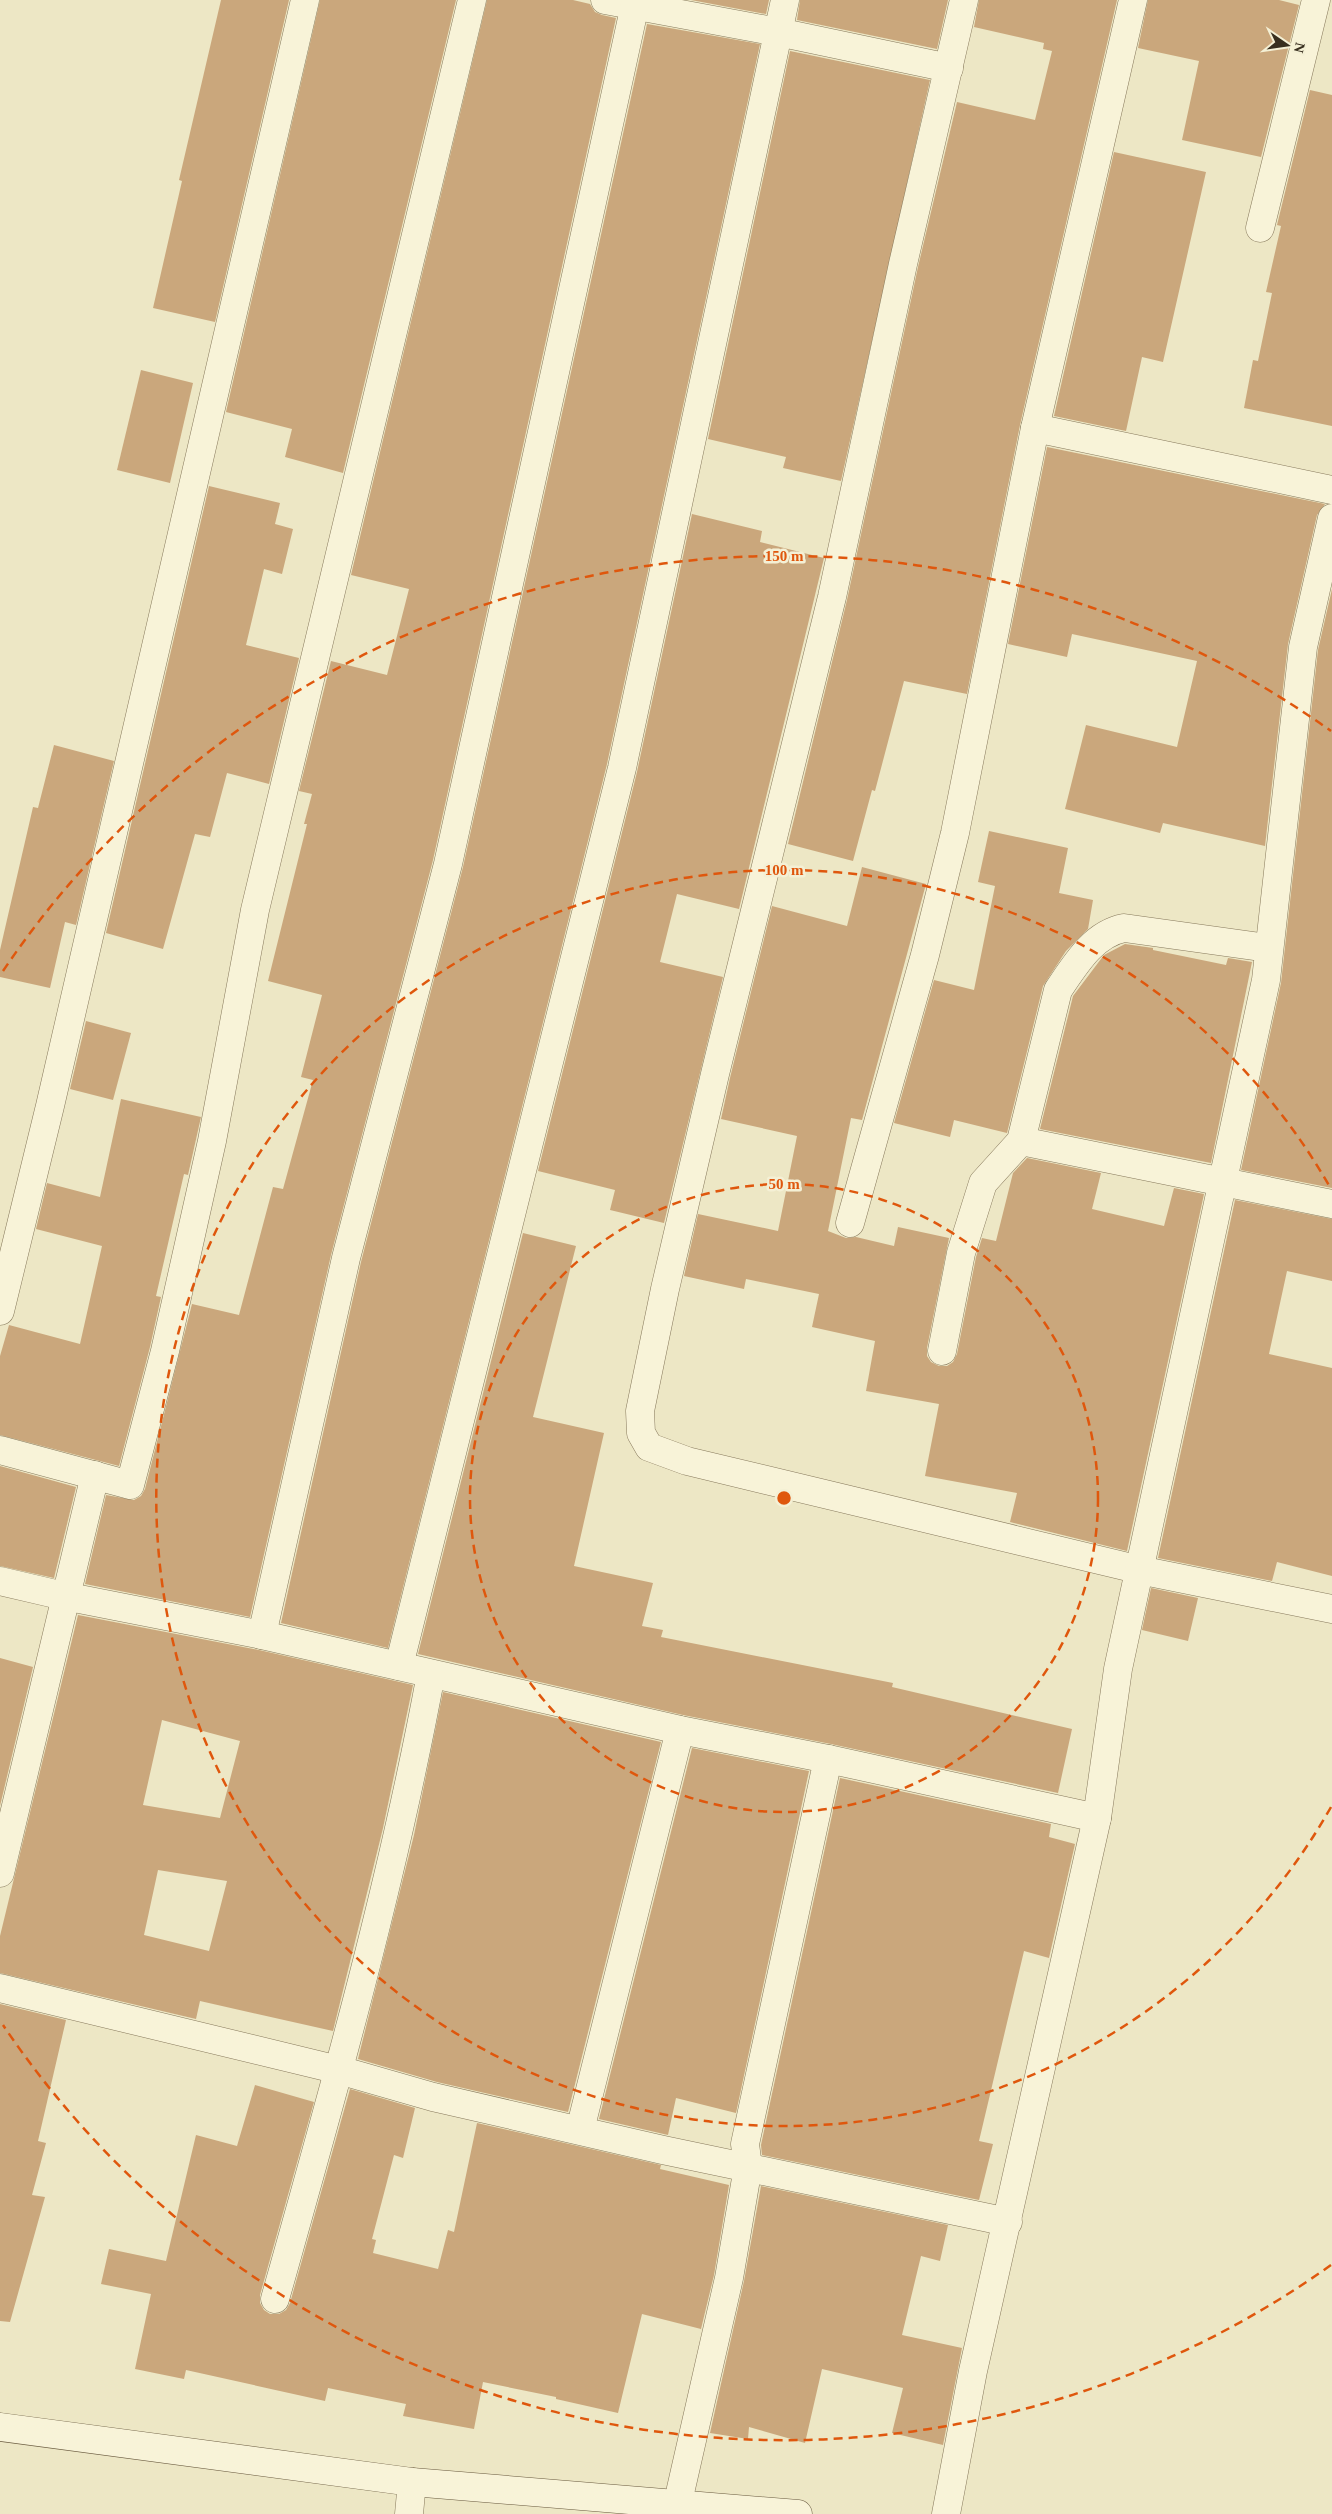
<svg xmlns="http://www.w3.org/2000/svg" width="1332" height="2514" font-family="Georgia,serif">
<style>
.building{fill:#caa77c;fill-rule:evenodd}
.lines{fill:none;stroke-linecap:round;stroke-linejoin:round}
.street-casing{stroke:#87795c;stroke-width:29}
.secondary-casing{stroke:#695a3f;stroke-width:29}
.street{stroke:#f8f3d8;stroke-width:28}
.secondary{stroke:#f8f3d8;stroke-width:28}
.ring{fill:none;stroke:#df570d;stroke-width:2.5;stroke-dasharray:9 6}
.centre{fill:#df570d;stroke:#f4f0d5;stroke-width:2.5}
.ring-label{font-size:15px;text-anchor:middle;font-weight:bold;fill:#df570d;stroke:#f4f0d5;stroke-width:5;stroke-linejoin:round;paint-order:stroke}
</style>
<rect width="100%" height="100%" fill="#ede7c5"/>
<!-- building -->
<g class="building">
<path d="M221,0H289L215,322L153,308L182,181L179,180Z"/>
<path d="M320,0H456L343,473L285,457L292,429L226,412Z"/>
<path d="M487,0H573L590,4L595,12L602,15L616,18L433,860L331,1255L250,1617L85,1584L106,1495L134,1500L141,1496L145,1489L192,1304L239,1315L273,1187L283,1189L313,1080L301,1077L322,995L268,981L307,824H304L312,794L299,791L331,661L387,675L409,589L351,575Z"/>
<path d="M691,0H769L766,14Z"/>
<path d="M800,0H948L937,49L797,20Z"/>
<path d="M979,0H1117L1020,425L967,694L904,681L875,791L872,790L853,861L788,844L847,600L918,267L957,102L1035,120L1052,51L1043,49L1044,43L974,27Z"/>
<path d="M1148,0H1279L1299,5L1261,157L1182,140L1199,61L1138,48Z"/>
<path d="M647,24L760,44L607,764L388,1648L281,1623L361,1262L463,867Z"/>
<path d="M790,51L930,80L841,481L783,468L786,457L708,439Z"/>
<path d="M1310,90L1332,95V426L1244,408L1253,360L1258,361L1272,293L1266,292L1281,226L1277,225Z"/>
<path d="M1114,152L1206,172L1163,362L1142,357L1126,431L1054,416Z"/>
<path d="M141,370L193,383L170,483L117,470Z"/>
<path d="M1047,447L1325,504L1317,515L1288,644L1265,846L1163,823L1160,833L1065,809L1086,725L1177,747L1197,661L1072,634L1067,657L1008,644Z"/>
<path d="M209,486L280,503L275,524L293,529L282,574L264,569L246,645L299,658L269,784L227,773L210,837L195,834L163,949L106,933Z"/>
<path d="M692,514L762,531L760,542L824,558L739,909L677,894L660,962L723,977L664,1223L610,1210L615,1190L538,1171L637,772Z"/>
<path d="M1332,589V1188L1241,1170L1281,983L1318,650Z"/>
<path d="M54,745L114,761L76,925L65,922L50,988L0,977V950L33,807L38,808Z"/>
<path d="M989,831L1068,848L1059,893L1093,900L1088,929L1066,951L1043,986L1007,1133L954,1120L950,1137L894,1123L934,980L974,990L995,886L978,882Z"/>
<path d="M862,867L926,884L862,1120L851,1118L828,1231L846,1238L856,1237L894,1246L898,1227L949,1238L927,1348V1356L931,1362L939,1366H947L953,1362L957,1354L976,1257L982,1238L996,1241L1013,1173L1027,1158L1101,1173L1092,1209L1164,1226L1174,1188L1204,1194L1127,1551L1010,1522L1017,1493L925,1476L939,1404L866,1391L875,1341L812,1327L819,1294L746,1279L744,1289L684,1276L698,1214L778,1231L797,1136L721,1119L730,1078L772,906L847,926Z"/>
<path d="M1125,944L1153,948V950L1226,965L1228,958L1252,962L1211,1163L1040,1129L1073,996L1104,955Z"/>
<path d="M86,1021L131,1033L113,1100L70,1089Z"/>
<path d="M121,1099L201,1117L188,1175L184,1174L156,1296L161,1297L150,1347L119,1466L0,1435V1356L9,1325L80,1344L102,1246L36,1229L47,1183L100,1197Z"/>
<path d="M1235,1200L1332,1219V1281L1287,1271L1269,1354L1332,1368V1576L1277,1562L1272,1581L1158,1558Z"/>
<path d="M523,1233L576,1246L533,1417L604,1433L574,1566L653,1583L642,1626L663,1630L661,1637L893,1683L892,1687L1072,1729L1058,1793L831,1744L683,1715L418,1654Z"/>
<path d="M0,1466L76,1487L54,1578L0,1566Z"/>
<path d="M1151,1588L1198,1598L1188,1641L1142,1630Z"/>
<path d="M78,1615L259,1650L413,1685L383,1828L333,2031L200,2001L196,2019L0,1973V1936ZM162,1720L240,1741L220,1818L143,1805ZM158,1870L227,1881L209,1951L144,1935Z"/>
<path d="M0,1658L33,1667L0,1806Z"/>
<path d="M443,1692L661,1742L568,2112L437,2082L358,2059L414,1835Z"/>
<path d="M692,1748L809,1771L736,2113L676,2098L668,2135L599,2119Z"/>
<path d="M840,1778L1051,1824L1049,1837L1075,1844L1049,1958L1024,1951L979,2141L993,2144L979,2200L762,2155L761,2145Z"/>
<path d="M0,2004L66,2020L38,2141L46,2143L32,2195L45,2197L10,2322L0,2321Z"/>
<path d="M255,2085L314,2102L260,2295V2303L264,2310L270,2314H279L286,2310L290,2303L350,2089L415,2108L403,2158L394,2155L372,2239L376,2240L373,2253L438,2269L448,2230L454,2232L477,2123L661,2165L660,2169L729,2185L714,2275L701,2329L642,2314L618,2413L556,2399V2397L483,2382L474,2429L403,2416L406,2404L328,2388L325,2401L186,2370L184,2379L135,2369L151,2294L101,2284L109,2249L166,2261L196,2135L237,2146Z"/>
<path d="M761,2186L948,2225L940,2261L921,2256L902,2335L962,2348L943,2445L892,2433L903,2388L822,2369L805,2443L749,2427L748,2439L710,2433L744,2281Z"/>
</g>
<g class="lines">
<defs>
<g id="street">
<path d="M605,0L778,32L949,68"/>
<path d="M964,0L903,264L832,597L715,1074L665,1289L640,1411L641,1433L649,1447L687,1461L1149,1572L1332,1609"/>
<path d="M1260,228L1316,0"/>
<path d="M1035,428L1332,490"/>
<path d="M1021,1141L1332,1204"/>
<path d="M850,1223L925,955L955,833L1035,428L1133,0"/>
<path d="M0,1311L50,1106L305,0"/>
<path d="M942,1351L961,1253L983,1183L1021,1141L1058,990C1075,965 1093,934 1124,928L1268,948"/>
<path d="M0,1450L130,1485L165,1351L212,1141L255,910L472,0"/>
<path d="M0,1581L64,1596L262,1635L680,1730L828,1759L1097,1818"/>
<path d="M262,1635L346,1258L448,864L636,0"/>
<path d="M399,1666L622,768L785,0"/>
<path d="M0,1873L95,1475"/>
<path d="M0,1988L339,2070L433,2097L663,2150L1008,2222"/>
<path d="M580,2130L680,1730"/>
<path d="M275,2299C333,2093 392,1885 431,1674"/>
<path d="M677,2506L729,2278L748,2167L745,2144L828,1759"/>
<path d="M409,2514L412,2482"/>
<path d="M946,2514L973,2371L1097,1818L1118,1669L1266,980L1303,647L1332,518"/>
</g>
<path id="secondary" d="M0,2427L412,2482L798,2514"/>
</defs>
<!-- street casing -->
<use href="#street" class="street-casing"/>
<!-- secondary casing -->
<use href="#secondary" class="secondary-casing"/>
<!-- street -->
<use href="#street" class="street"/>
<!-- secondary -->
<use href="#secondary" class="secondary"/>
</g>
<!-- distance rings -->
<g class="ring">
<circle cx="784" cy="1498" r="314"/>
<path d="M1331 1807A628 628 0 1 1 1331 1189"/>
<path d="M1331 2265A942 942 0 0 1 3 2025M3 971A942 942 0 0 1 1331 731"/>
</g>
<circle cx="784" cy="1498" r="8" class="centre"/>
<g class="ring-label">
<text x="784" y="561">150 m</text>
<text x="784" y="875">100 m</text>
<text x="784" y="1189">50 m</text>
</g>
<!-- north arrow -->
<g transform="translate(1287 45) rotate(103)" stroke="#f4f0d5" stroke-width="4" paint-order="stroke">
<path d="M0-4L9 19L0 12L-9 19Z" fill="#382f1f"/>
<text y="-8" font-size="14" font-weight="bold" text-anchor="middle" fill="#382f1f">N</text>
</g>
</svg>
